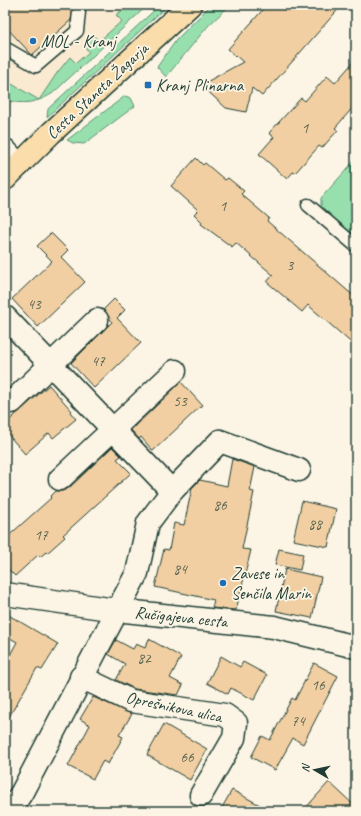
<svg xmlns="http://www.w3.org/2000/svg" width="361" height="816" font-family="Caveat,sans-serif">
<style>
.built{fill:#f9ead1}
.green{fill:#97e0ae;stroke:#5b8e71}
.building{fill:#f1cfa2;stroke:#1f3d34}
.lines{fill:none;stroke-linecap:round;stroke-linejoin:round}
.service-casing{stroke:#1f3d34;stroke-width:15}
.minor-casing{stroke:#1f3d34;stroke-width:25}
.primary-casing{stroke:#1f3d34;stroke-width:25}
.service{stroke:#fcf5e5;stroke-width:12}
.minor{stroke:#fcf5e5;stroke-width:22}
.primary{stroke:#faddab;stroke-width:22}
.poi-dot{fill:#1f6fb2;stroke:#fcf5e5;stroke-width:1.5}
.labels{text-anchor:middle;dominant-baseline:central;stroke-width:3.5;stroke-linejoin:round;paint-order:stroke}
.number-label{font-size:15px;fill:#546250}
.poi-label{font-size:17px;fill:#1f3d34;stroke:#fcf5e5;text-anchor:start}
.street-label{font-size:17px;fill:#1f3d34;stroke:#fcf5e5}
</style>
<rect width="100%" height="100%" fill="#fcf5e5"/>
<filter id="ink" filterUnits="userSpaceOnUse"><feTurbulence type="fractalNoise" baseFrequency=".025" numOctaves="2"/><feDisplacementMap in="SourceGraphic" scale="8" xChannelSelector="R" yChannelSelector="G"/><feConvolveMatrix kernelMatrix="1 2 1 2 8 2 1 2 1" color-interpolation-filters="sRGB"/></filter>
<g filter="url(#ink)">
<!-- built -->
<path class="built" d="M5,5H148L45,98L29,103L14,102L5,112Z"/>
<!-- green -->
<g class="green">
<path d="M129,5H148L53,93C38,103 22,105 5,100V80L39,100L57,73L70,57L76,63L89,52L84,46L94,36L99,41L122,21L116,15Z"/>
<path d="M160,5H168L47,117L48,109L51,106Z"/>
<path d="M211,5H230L208,26L166,77L157,67L177,39Z"/>
<path d="M125,96L131,98L135,106L84,144L73,143L67,140Z"/>
<path d="M356,159V240L321,209V198Z"/>
</g>
<!-- building -->
<g class="building">
<path d="M5,5H77L73,8L71,20L32,55L5,26Z"/>
<path d="M267,5H342L262,96L252,88L246,112L226,108L201,85L243,62L228,49Z"/>
<path d="M356,59V104L335,128L338,130L322,148L319,146L295,173L293,172L287,179L259,154L274,137L269,133L301,98L305,101L327,76L335,83Z"/>
<path d="M196,158L203,165L205,163L225,180L228,178L244,191L241,194L269,218L267,221L356,298V347L308,305L302,312L267,282L273,275L236,243L232,247L201,224L202,222L194,214L198,210L171,186Z"/>
<path d="M51,233L68,250L61,257L85,282L38,327L12,299L52,261L37,246Z"/>
<path d="M114,299L125,310L117,318L141,343L94,388L71,363L112,322L106,312L103,310Z"/>
<path d="M181,382L202,405L153,451L141,437L139,439L131,430Z"/>
<path d="M49,385L72,411L70,412L76,419L53,438L49,433L25,454L5,431V424Z"/>
<path d="M112,447L121,456L117,459L131,473L63,535L65,537L47,553L46,552L40,557L38,555L15,576L5,566V539L51,498L50,497L56,491H62L69,488Z"/>
<path d="M232,459L255,467L250,491L254,492L242,549L251,550L236,610L212,608L214,600L155,587L164,549L169,550L174,523L184,525L192,488L200,480L227,486Z"/>
<path d="M302,501L336,509L328,547L293,540Z"/>
<path d="M279,549L303,554L300,570L275,565Z"/>
<path d="M285,569L321,577L312,618L276,611Z"/>
<path d="M5,613L58,644L42,670L37,668L5,724V664L17,642L5,635Z"/>
<path d="M149,639L181,657L170,678L183,685L178,695L135,689L116,680L125,664L108,654L116,640L133,649L136,644L145,648Z"/>
<path d="M221,656L240,667L243,662L267,675L254,700L231,688L228,694L207,683Z"/>
<path d="M314,663L338,676L303,744L293,738L275,770L251,757L262,736L270,740L292,698L295,700Z"/>
<path d="M93,697L132,714L119,735L123,737L108,764L103,761L93,779L68,766L90,725L80,719Z"/>
<path d="M164,724L207,749L190,780L147,755Z"/>
<path d="M329,782L356,807V811H303Z"/>
<path d="M232,790L271,811H220Z"/>
</g>
<g class="lines">
<defs>
<g id="service">
<path d="M5,48L36,66L77,31L79,12"/>
<path d="M308,205L356,246"/>
</g>
<g id="minor">
<path d="M5,150L19,165"/>
<path d="M5,317L172,491"/>
<path d="M12,402L97,320"/>
<path d="M60,479L175,371"/>
<path d="M5,594L116,610L274,627L356,647"/>
<path d="M81,677L131,701L225,715L236,723L234,738L201,795"/>
<path d="M10,811L22,792L137,573L148,523L172,491L220,441L299,470"/>
</g>
<path id="primary" d="M5,179L51,133L190,5"/>
</defs>
<!-- service casing -->
<use href="#service" class="service-casing"/>
<!-- minor casing -->
<use href="#minor" class="minor-casing"/>
<!-- primary casing -->
<use href="#primary" class="primary-casing"/>
<!-- service -->
<use href="#service" class="service"/>
<!-- minor -->
<use href="#minor" class="minor"/>
<!-- primary -->
<use href="#primary" class="primary"/>
</g>
</g>
<!-- markers -->
<g class="poi-dot">
<circle cx="33" cy="41" r="4"/>
<rect x="144" y="81" width="8" height="8" rx="2"/>
<circle cx="223" cy="583" r="4"/>
</g>
<g class="labels">
<!-- number labels -->
<g class="number-label">
<text x="305" y="128">1</text>
<text x="223" y="206">1</text>
<text x="290" y="265">3</text>
<text x="34" y="304">43</text>
<text x="98" y="361">47</text>
<text x="180" y="401">53</text>
<text x="220" y="505">86</text>
<text x="315" y="524">88</text>
<text x="41" y="535">17</text>
<text x="180" y="569">84</text>
<text x="144" y="658">82</text>
<text x="318" y="685">16</text>
<text x="298" y="721">74</text>
<text x="187" y="757">66</text>
</g>
<!-- poi labels -->
<g class="poi-label">
<text x="41" y="41">MOL - Kranj</text>
<text x="156" y="85">Kranj Plinarna</text>
<text x="231" y="573">Zavese in<tspan x="231" dy="20">Senčila Marin</tspan></text>
</g>
<!-- street labels -->
<g class="street-label">
<text transform="translate(97 91) rotate(-43)">Cesta Staneta Žagarja</text>
<text transform="translate(181 617) rotate(6)">Ručigajeva cesta</text>
<text transform="translate(174 707) rotate(12)">Oprešnikova ulica</text>
</g>
</g>
<!-- margin -->
<rect width="361" height="816" fill="none" stroke="#fcf5e5" stroke-width="20"/>
<rect x="10" y="10" width="341" height="796" fill="none" stroke="#1f3d34" stroke-width="1.5" filter="url(#ink)"/>
<!-- north arrow -->
<g transform="translate(315 770) rotate(279)" stroke="#fcf5e5" stroke-width="3" paint-order="stroke">
<path d="M0-3L7 15L0 10L-7 15Z" fill="#1f3d34"/>
<text y="-6" font-size="11" font-weight="bold" text-anchor="middle" fill="#1f3d34">N</text>
</g>
</svg>
